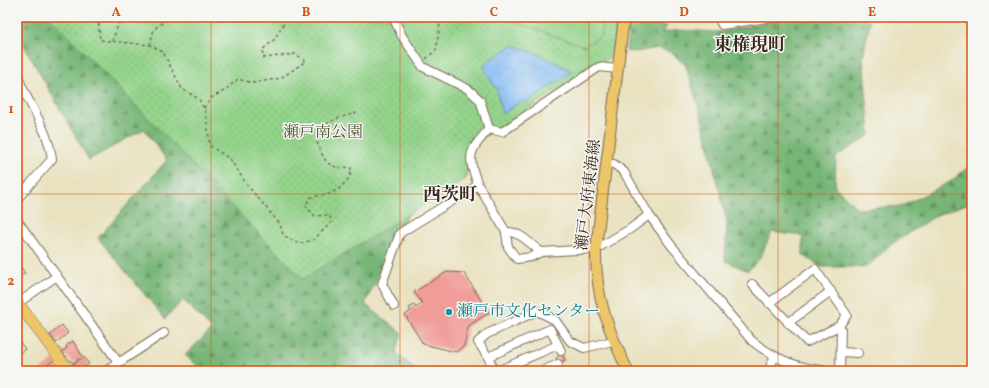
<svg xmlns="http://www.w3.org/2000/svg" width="989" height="388" font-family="Vollkorn,'Noto Serif JP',serif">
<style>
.forest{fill:url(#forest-firs);stroke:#58704a}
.park{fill:url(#park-dots);stroke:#677e54}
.garden{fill:#93d38a;stroke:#677e54}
.water{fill:url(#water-ripples);stroke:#607289}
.building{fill:#f09c99}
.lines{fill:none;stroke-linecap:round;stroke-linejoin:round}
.minor-casing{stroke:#786a57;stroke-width:10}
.major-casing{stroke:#786a57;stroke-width:12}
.highway-casing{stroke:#786a57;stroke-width:12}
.path{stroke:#786a57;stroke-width:1.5;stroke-dasharray:3 3;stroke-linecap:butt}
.minor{stroke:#fff;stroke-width:8}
.major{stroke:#ecc669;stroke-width:10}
.highway{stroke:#ecc669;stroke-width:11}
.grid{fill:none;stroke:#d7540e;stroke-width:1;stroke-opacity:0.55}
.culture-dot{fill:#0f9aa8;stroke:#f6f6f2;stroke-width:1.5}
.labels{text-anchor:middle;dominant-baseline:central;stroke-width:3;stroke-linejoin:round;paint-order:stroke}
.park-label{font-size:16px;fill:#515439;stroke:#f6f6f2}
.street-label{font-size:16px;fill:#3b2a1e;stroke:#f6f6f2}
.culture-label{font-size:16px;fill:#0d838f;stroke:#f6f6f2;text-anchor:start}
.quarter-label{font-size:18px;font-weight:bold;fill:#3b2a1e;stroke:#f6f6f2}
.neatline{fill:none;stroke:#d7540e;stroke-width:1.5}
.grid-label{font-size:13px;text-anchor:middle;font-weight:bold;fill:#d7540e}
</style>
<defs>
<pattern id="forest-firs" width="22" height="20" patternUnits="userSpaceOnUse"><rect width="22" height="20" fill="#76b576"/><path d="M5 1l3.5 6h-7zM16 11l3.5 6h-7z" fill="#629360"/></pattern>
<pattern id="park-dots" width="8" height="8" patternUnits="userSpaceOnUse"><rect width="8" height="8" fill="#93d38a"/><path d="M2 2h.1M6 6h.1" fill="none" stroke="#80b577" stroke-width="1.8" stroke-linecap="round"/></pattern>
<pattern id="water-ripples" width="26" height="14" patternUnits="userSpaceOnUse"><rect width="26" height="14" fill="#84bbf4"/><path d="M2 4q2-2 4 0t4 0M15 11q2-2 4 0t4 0" fill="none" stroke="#6d98c5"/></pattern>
</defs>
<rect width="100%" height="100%" fill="#f6f6f2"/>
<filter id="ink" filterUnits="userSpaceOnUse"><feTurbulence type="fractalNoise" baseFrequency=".025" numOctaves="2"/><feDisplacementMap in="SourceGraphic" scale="8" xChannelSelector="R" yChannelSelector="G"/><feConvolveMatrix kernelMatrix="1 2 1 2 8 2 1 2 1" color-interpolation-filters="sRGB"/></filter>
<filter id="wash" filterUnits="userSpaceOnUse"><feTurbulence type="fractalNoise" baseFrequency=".012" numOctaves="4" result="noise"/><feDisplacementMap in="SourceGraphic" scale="16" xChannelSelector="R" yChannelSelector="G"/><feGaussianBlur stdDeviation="0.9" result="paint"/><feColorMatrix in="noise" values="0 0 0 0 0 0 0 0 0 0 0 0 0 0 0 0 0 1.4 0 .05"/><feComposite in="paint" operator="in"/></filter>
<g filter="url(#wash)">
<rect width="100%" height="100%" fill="#e9e2c0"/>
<!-- forest -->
<g class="forest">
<path d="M17,17H268L413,204L365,304L402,333L396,353L417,371H203L185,355L212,329L183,300L165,319L98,238L167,160L144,129L89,160L23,44L17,47Z"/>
<path d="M630,17H659V25L667,26L662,33L678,30L720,32L791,17H859L870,21L863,57L870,135L836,157L835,187L858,209L902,206L950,182L972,164V202L937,215L890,245L867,267H821L803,255V236L772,232L759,259L748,271L725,261L727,222L701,115L686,66L671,52L657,48L636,52L626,51Z"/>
</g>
<!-- park -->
<path class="park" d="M50,17H618L613,55L470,146L466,179L303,279Z"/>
<!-- garden -->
<path class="garden" d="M502,17H602L601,36L584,46Z"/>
<!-- water -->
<path class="water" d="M513,45L540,55L572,71L525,104L522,101L502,114L497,91L483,65Z"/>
<g id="blocks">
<!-- building -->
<g class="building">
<path d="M17,262L25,273L17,278Z"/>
<path d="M447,272L464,273L489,313L468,326L464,346L456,352L423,344L405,315L411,311L409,308L414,305L416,308L422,303L414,292Z"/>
<path d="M62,325L68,333L56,343L50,335Z"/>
<path d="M19,341L25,349L17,355V343Z"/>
<path d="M73,341L82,356L73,363L62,352L67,348L66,346Z"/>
<path d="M562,354L565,360L559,363L556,358Z"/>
<path d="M84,357L89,364L76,371L72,365Z"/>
<path d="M54,360L60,368L56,371L40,370Z"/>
</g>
</g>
</g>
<g filter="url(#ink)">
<use href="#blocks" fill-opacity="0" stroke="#786a57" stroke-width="1"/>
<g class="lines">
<defs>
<g id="minor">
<path d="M393,17L402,36L423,67L468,89L480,100L489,129"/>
<path d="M718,17L722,25L773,17"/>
<path d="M17,74C27,104 48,127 52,159L17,199"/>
<path d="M489,129L502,132L599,67L617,69"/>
<path d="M607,164H614L624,172L649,215L671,245L752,341C778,361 798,368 830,371"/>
<path d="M478,185C467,154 468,153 489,129"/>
<path d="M17,220L118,362"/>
<path d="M506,232C520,231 530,244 541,252"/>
<path d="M752,284L807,342L839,326L847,315L815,269L769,303"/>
<path d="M18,303L57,276"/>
<path d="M394,306L382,284L400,233L478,185L506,232L508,247L517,259L531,257L541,252L596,249L630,229L649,215"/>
<path d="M788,323L831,291"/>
<path d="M839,326L841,329L840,371"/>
<path d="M841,352L858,353"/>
<path d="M488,357L550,329L561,351"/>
<path d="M106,371L164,333"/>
<path d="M495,371L488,357L478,342L487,334L537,311L555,320L570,341L584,348L613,341"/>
<path d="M497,371L558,345"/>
<path d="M542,371L558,364"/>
<path d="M768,371L775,356"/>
</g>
<path id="major" d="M624,17L596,249C595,296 608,330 628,371"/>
<path id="highway" d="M17,302L69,371"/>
</defs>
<!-- minor casing -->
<use href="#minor" class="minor-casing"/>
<!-- major casing -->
<use href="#major" class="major-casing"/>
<!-- highway casing -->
<use href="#highway" class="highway-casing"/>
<!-- path -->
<g class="path">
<path d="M98,17L100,40L150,45L163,52L182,89L199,99L206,113L210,146L230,159L247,185L280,224L283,235L299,244L313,240L332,222L329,215L315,216L305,205L311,197L329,194L339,189L350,177L351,167C326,170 325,161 316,140C326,119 335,119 356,113"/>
<path d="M112,41L121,17"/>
<path d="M150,45L154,29L170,17"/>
<path d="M426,59L436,50L441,17"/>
<path d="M204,108L211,98L224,91L238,79L253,83L281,78L306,61L295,54L264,58L262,50L275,39L281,27L291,17"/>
</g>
<!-- minor -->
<use href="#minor" class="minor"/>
<!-- major -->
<use href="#major" class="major"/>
<!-- highway -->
<use href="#highway" class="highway"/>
</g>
</g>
<!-- grid -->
<path class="grid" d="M211,17V371M400,17V371M589,17V371M778,17V371M17,194H972"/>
<!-- markers -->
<circle class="culture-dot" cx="449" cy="312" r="4"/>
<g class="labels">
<!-- park labels -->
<g class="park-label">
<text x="323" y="133">瀬戸南公園</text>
</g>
<!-- street labels -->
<g class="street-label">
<text transform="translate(589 195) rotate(-83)">瀬戸大府東海線</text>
</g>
<!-- culture labels -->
<g class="culture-label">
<text x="457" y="312">瀬戸市文化センター</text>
</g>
<!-- quarter labels -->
<g class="quarter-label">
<text x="750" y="45">東権現町</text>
<text x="450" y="195">西茨町</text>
</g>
</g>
<!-- margin -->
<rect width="989" height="388" fill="none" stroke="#f6f6f2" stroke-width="44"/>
<rect x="22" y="22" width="945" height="344" class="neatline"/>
<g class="grid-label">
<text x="116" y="16">A</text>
<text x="306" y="16">B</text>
<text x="494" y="16">C</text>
<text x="684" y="16">D</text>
<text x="872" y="16">E</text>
<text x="11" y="113">1</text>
<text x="11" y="285">2</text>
</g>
</svg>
